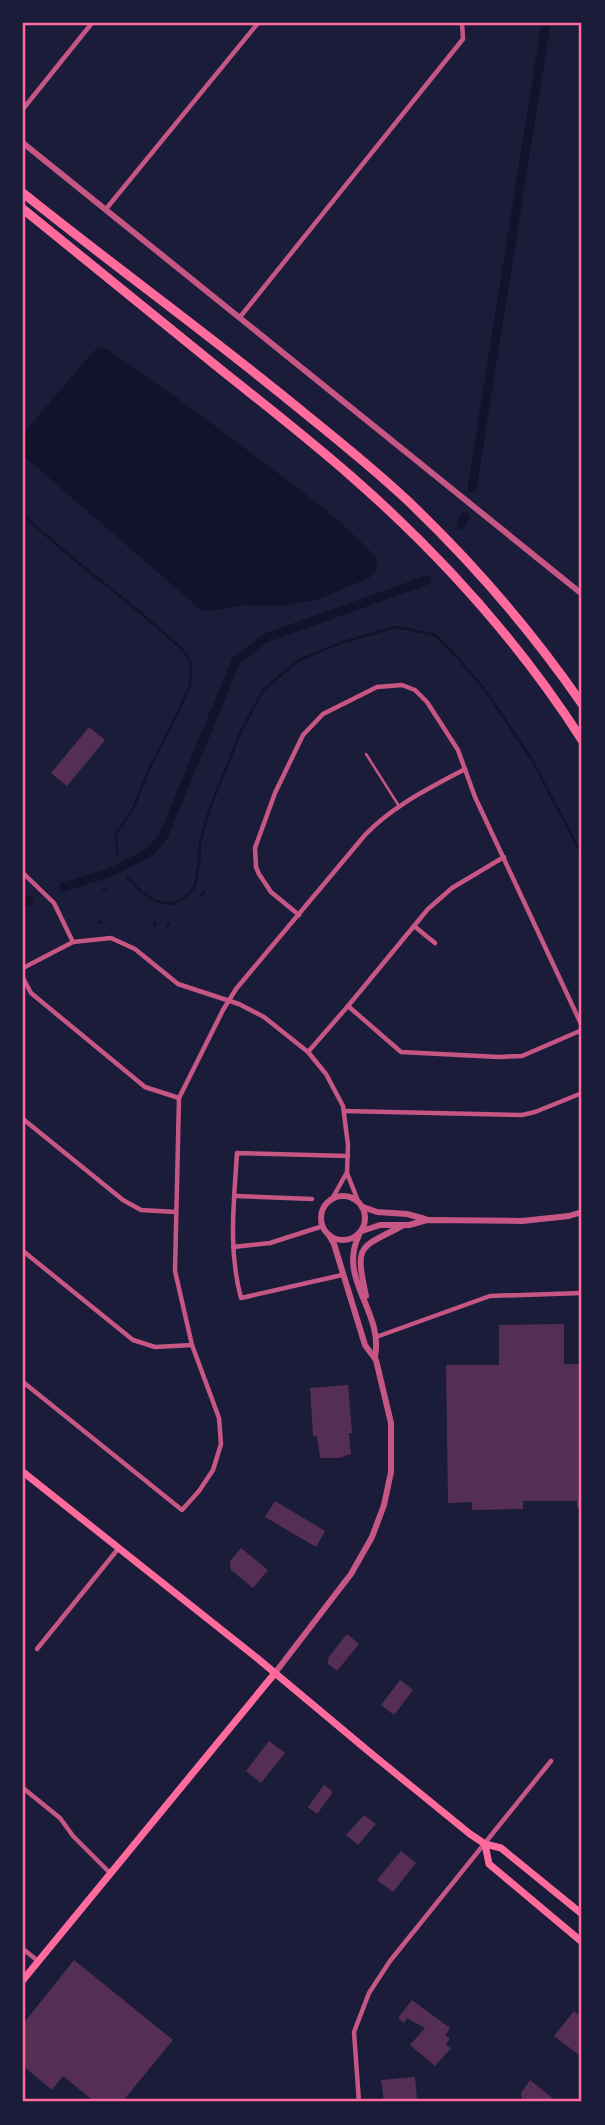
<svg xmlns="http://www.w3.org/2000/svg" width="605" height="2125" font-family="'Roboto Condensed',sans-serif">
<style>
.water{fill:#12122b}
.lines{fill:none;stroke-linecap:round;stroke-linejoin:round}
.stream{stroke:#12122b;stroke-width:2.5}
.canal{stroke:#12122b;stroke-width:9}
.building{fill:#542f53}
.service{stroke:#c65784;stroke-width:2.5}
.minor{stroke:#c65784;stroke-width:4.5}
.tertiary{stroke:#c65784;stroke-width:6}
.secondary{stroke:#ff6b9d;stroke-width:7}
.motorway{stroke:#ff6b9d;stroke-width:9}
.neatline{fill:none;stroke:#ff6b9d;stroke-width:2.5}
</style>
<rect width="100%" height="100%" fill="#1b1b3a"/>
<!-- water -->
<path class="water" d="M99,347L107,349C161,386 214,425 267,465C306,494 344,522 377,559L376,570L369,578L319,599L285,606L243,605L210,611L201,610L24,456L23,434L91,354Z"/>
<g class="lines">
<!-- stream -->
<g class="stream">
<path d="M23,515L76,561L141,613L183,650L191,662L190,685L181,706L152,763L132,811L115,835L118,854"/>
<path d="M127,877L141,892L156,901L172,904L185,898L195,886L199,863L200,843L209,810L242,729L264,689L299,660L343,642L397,627L435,635L455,655L482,686L531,758L582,855"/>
<path d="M103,890H106"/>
<path d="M202,895L204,892"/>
<path d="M99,922H102"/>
<path d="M154,922L155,925"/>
<path d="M167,926L169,923"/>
</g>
<!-- canal -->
<g class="canal">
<path d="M472,488L546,23"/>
<path d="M461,525L465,517"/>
<path d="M63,887L109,873L149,853L163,837L236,661L266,638L427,580"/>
<path d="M23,903L29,900"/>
</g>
</g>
<!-- building -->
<g class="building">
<path d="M89,727L105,740L67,786L51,773Z"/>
<path d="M564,1324V1364H582V1508H577V1501H523V1509L472,1510V1502L448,1503L446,1365H499V1325Z"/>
<path d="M348,1385L352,1433H349L351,1454L339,1458H320L317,1436H313L310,1388Z"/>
<path d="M275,1501L325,1531L316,1547L265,1517Z"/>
<path d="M241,1548L268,1570L253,1588L231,1570L230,1561Z"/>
<path d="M347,1634L359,1644L337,1671L327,1663L329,1660L328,1658Z"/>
<path d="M400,1680L413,1690L394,1715L381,1705Z"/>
<path d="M269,1741L285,1753L261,1783L246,1771Z"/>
<path d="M324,1785L333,1792L317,1814L308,1807Z"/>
<path d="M364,1815L376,1824L358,1845L346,1835Z"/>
<path d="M401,1851L416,1863L393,1892L377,1880Z"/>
<path d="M74,1960L173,2040L122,2102H95L63,2076L52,2090L23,2066V2024Z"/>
<path d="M412,2000L450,2028L445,2036L450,2038L446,2045L451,2048L435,2066L410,2045L425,2028L407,2018L404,2023L398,2018Z"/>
<path d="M574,2011L582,2018V2050L579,2055L554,2036Z"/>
<path d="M415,2077L417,2100L384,2102L381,2080Z"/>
<path d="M530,2080L557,2102H522L521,2093Z"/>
</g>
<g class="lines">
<!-- service -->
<path class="service" d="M366,754L399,806"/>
<!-- minor -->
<g class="minor">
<path d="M23,109L92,23"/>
<path d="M106,209L258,23"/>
<path d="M240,317L463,39L462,23"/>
<path d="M23,873L54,903L73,942"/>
<path d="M299,915L271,892L259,874L256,867L255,848L275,793L303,735L323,714L377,687L402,685L415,690L427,702L458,750L475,797L582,1026"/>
<path d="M414,926L435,943"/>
<path d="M23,968L73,942L111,938L135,949L178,984L239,1004L264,1017L308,1052L326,1074L343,1106L348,1145L347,1173L358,1201"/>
<path d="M23,978L31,993L145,1087L179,1098"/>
<path d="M348,1006L401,1052L499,1057L522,1056L582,1030"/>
<path d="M308,1052L348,1006L428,909L452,888L504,857"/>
<path d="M344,1111L522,1115L535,1112L582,1093"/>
<path d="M23,1119L123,1200L141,1210L176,1212"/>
<path d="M235,1196L312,1199"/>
<path d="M332,1199L346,1174"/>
<path d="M233,1247L270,1243L323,1226"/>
<path d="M23,1251L133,1340L155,1347L192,1345"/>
<path d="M342,1275L241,1298C228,1250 234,1202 237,1153L348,1156"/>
<path d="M376,1337L490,1296L582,1293"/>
<path d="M23,1382L182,1510L199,1491L213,1470L221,1444L219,1418L192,1345L175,1271L179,1098L223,1010L236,989L365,835C392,806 430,788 465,769"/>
<path d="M37,1649L118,1549"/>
<path d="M23,1788L60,1818L73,1836L110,1873"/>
<path d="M23,1949L38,1961"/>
<path d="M359,2102L354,2032L369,1993L390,1961L551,1761"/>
</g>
<!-- tertiary -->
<g class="tertiary">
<path d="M23,143L582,594"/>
<circle cx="343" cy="1218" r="22"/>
<path d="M363,1207L377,1212L407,1214L425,1219"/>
<path d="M362,1231L380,1225H409L427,1220L522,1221L569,1216L582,1212"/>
<path d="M359,1235C337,1280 384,1311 375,1357"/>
<path d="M366,1296C355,1244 358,1249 402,1226"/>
<path d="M275,1673L351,1574L372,1537L384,1505L391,1472V1423L376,1360L365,1345L334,1244L329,1235"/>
</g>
<!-- secondary -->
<g class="secondary">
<path d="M23,1472L257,1658L373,1755L470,1834L485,1844L501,1848L582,1914"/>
<path d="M485,1844L489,1864L582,1942"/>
<path d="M23,1980L275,1673"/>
</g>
<!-- motorway -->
<g class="motorway">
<path d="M23,193C115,267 211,336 302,411C338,440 373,468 407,500C472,562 531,630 582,704"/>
<path d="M23,209C90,264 158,318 225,373C268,407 311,441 352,477C440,554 519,642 582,740"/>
</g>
</g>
<!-- border -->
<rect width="605" height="2125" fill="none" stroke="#1b1b3a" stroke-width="49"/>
<rect x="24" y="24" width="556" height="2076" class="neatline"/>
</svg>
